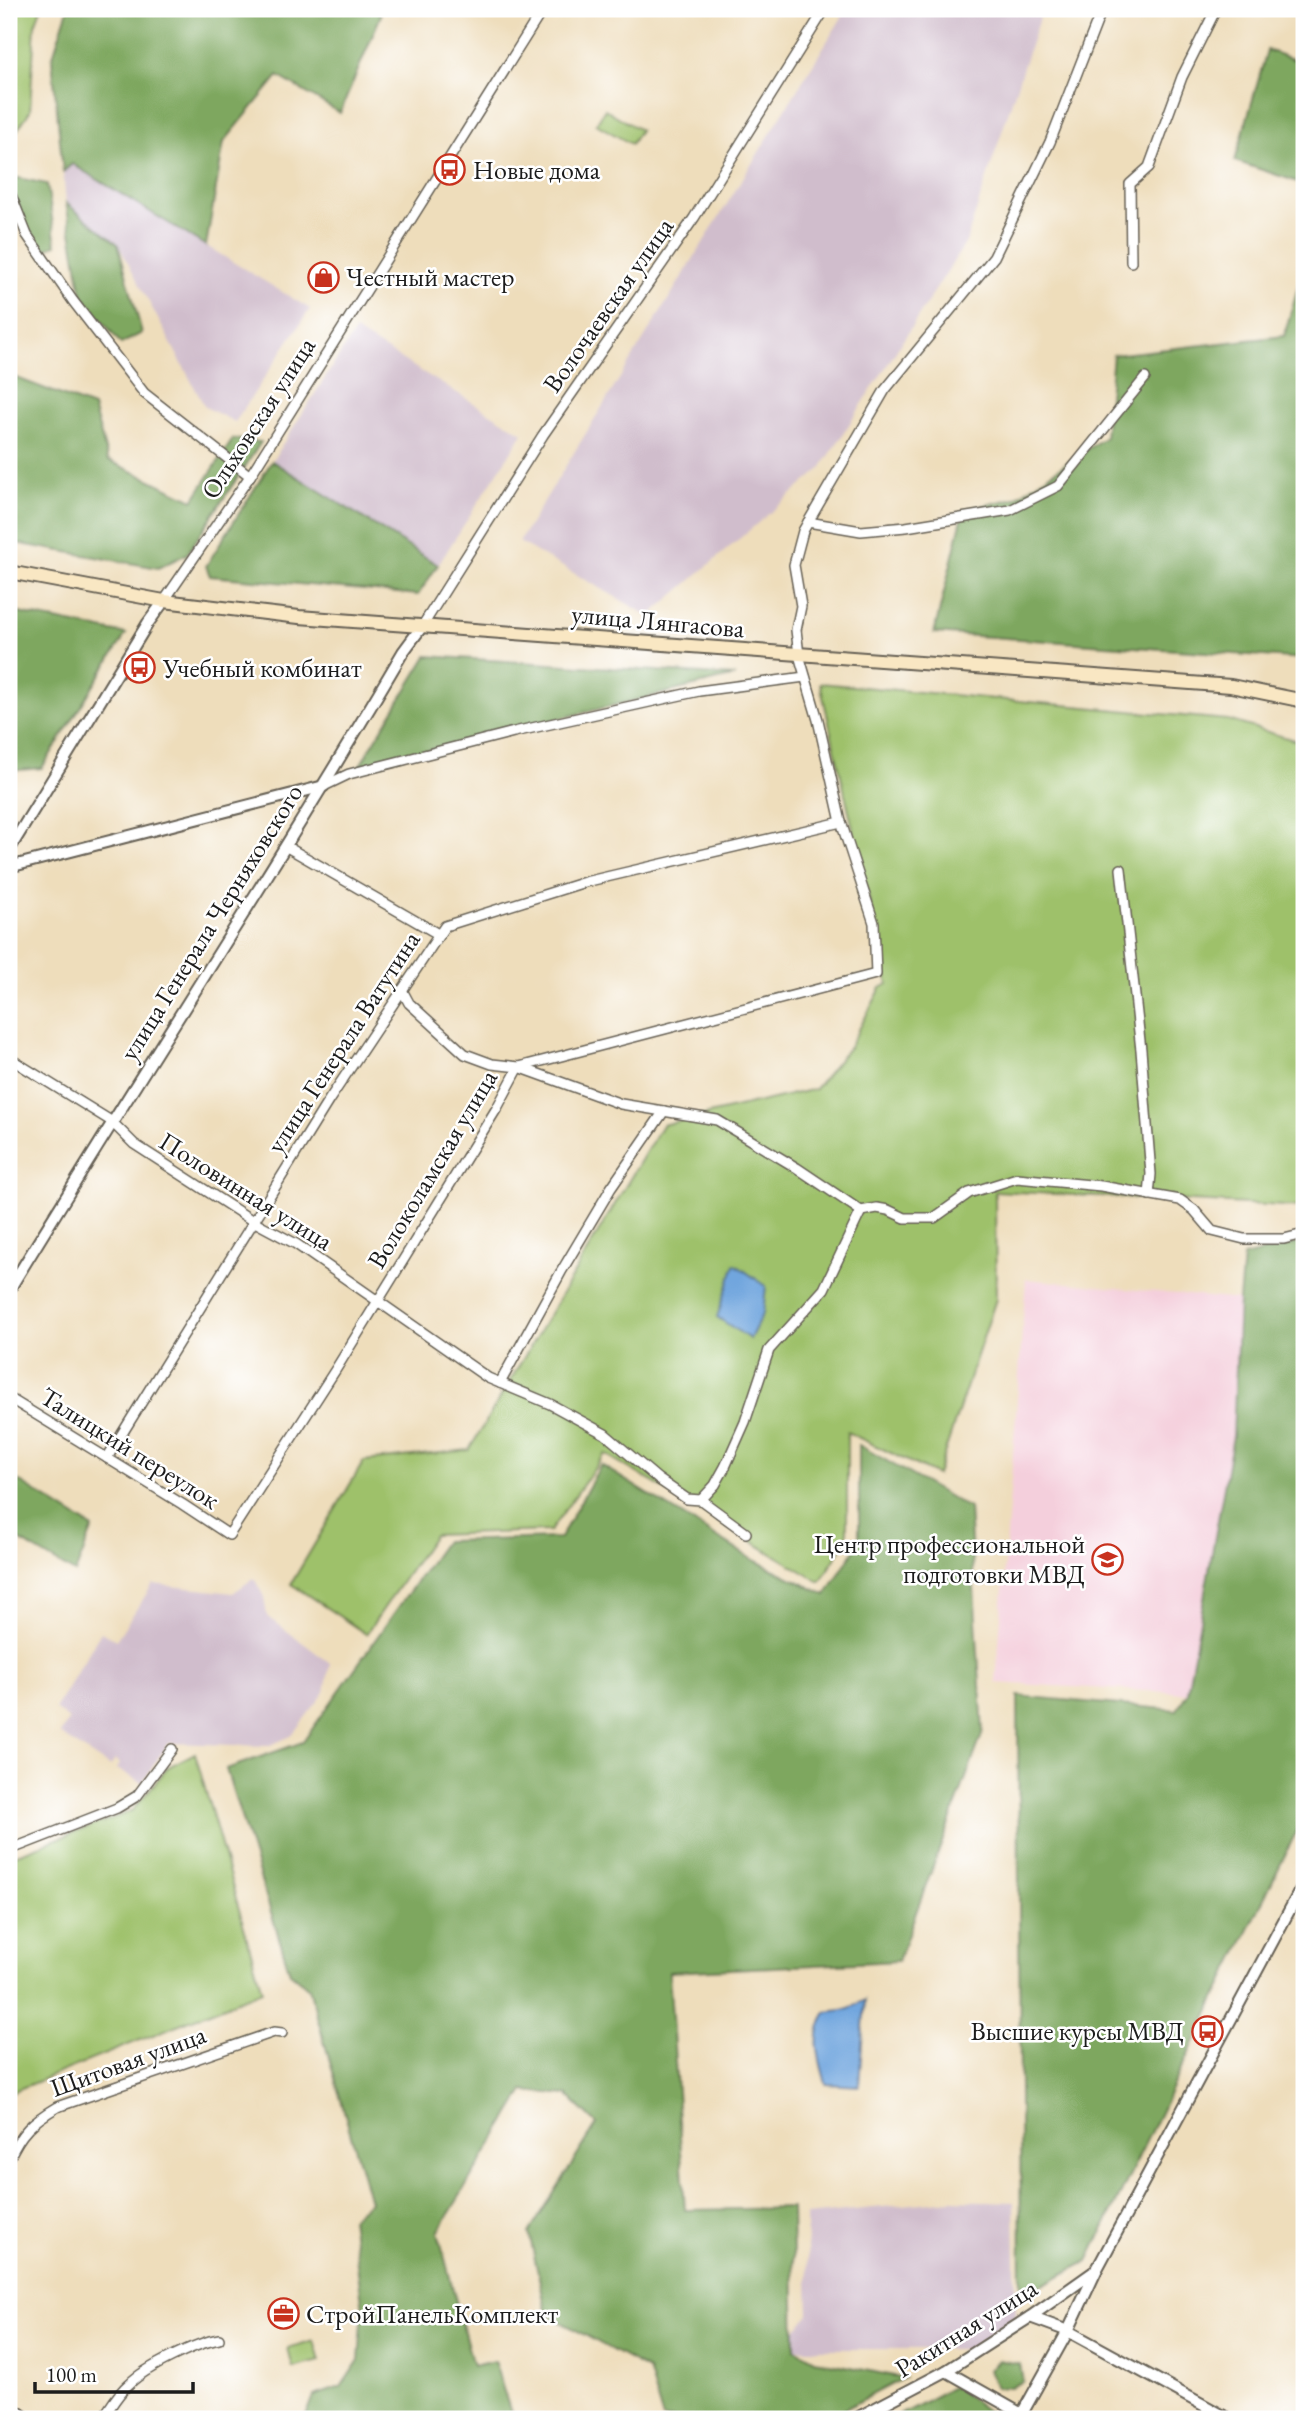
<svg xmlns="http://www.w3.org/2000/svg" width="1313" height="2428" font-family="'EB Garamond',serif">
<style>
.built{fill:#f4cfdc}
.industrial{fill:#d0bdcc}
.green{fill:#9ec16a;stroke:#5d6e43;stroke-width:2}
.forest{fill:#7ea75e;stroke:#4d623d;stroke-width:2}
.water{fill:#71a6de;stroke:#46617d;stroke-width:2}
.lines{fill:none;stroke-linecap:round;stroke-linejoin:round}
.minor-casing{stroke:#666054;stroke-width:12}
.tertiary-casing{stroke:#666054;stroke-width:14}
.secondary-casing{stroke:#666054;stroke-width:16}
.minor{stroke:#fff;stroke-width:9}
.tertiary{stroke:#fff;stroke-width:10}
.secondary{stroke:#f9e7c3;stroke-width:12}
.labels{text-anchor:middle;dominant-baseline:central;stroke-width:5;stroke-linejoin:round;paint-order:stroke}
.poi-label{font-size:26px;fill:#1c1c1c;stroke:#fff;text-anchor:start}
.street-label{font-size:26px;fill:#1c1c1c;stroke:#fff}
</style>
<rect width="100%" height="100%" fill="#fff"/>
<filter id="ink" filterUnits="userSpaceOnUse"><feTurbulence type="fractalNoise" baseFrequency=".0143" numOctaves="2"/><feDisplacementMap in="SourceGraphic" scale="14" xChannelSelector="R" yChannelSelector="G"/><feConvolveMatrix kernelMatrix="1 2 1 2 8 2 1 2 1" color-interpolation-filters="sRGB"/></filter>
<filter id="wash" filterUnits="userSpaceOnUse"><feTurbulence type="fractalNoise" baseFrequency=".00686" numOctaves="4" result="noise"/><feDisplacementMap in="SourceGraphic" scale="28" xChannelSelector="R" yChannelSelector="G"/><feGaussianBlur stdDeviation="1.57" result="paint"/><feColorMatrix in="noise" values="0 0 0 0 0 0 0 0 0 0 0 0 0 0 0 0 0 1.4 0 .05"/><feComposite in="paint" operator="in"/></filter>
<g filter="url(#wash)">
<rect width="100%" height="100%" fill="#edb"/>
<!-- built -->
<path class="built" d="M1026,1279L1239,1300L1233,1436L1187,1693L996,1683Z"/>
<!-- industrial -->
<g class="industrial">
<path d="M847,9H1042L966,242L820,470L649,616L519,542Z"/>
<path d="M72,164L310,309L235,422L205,407L118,244L66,203L63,172Z"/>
<path d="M355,331L523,433L438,565L272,461Z"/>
<path d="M254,1578L264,1597L267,1616L330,1663L325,1692L291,1736L268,1746L168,1743L142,1783L117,1769L120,1764L115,1760L110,1767L60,1734L69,1720L55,1709L101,1632L116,1640L153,1584L233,1593Z"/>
<path d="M951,2200L1014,2202L1016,2314L970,2349H795L794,2331L809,2314L806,2215Z"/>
</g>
<!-- green -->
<g class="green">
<path d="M9,9H41L35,25L30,111L16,132L9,108Z"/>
<path d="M605,109L640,130L631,144L596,124Z"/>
<path d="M820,683L1228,720L1304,743V1207L995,1191L996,1299L937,1475L847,1432V1540L820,1582L605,1454L550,1531L434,1535L366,1634L291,1584L364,1461L469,1450L662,1125L815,1089L850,1046L881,988L888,984Z"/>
<path d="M195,1753L262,1991L9,2093V1857L132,1811L168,1767Z"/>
<path d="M314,2341L320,2361L293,2368L288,2349Z"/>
</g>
<!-- forest -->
<g class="forest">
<path d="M68,9H378L381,15L340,113L278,76L224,142L206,246L72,164L63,172L52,59Z"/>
<path d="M1267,50L1304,63V184L1235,161Z"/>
<path d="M9,176L47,184L56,245L44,250L29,234L9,182Z"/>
<path d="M66,203L118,244L142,333L121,344L82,295Z"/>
<path d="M1304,266V659L934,633L964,510L1015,498L1105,437L1113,355L1284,336Z"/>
<path d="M9,377L17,378L93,407L108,460L193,500L233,439L261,442L187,554L158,568L9,542Z"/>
<path d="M272,461L438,565L418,595L210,576L206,566Z"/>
<path d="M9,611L126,634L42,768L9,771Z"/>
<path d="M427,656L735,676L359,767Z"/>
<path d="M1304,1242V1816L1088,2261L1021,2296L1018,1696L1177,1710L1187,1693L1233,1436L1239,1300L1243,1257Z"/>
<path d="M859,1445L969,1508L983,1732L898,1961L669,1972L685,2210L792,2208L795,2349L815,2360L904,2378L826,2419H663L648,2370L547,2314L529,2233L597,2124L567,2095L524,2091L438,2232L473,2366L494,2361L513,2419H305L314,2396L341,2387L359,2360L363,2310L351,2218L370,2202L309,1988L290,1973L226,1769L303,1742L445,1541L560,1538L601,1465L752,1559L826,1595L859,1542Z"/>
<path d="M9,1475L93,1528L75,1573L9,1534Z"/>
<path d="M998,2360L1020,2364L1023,2381L1011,2387L996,2388L989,2370Z"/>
<path d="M954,2386L992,2415L974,2419H892Z"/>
</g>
<!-- water -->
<g class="water">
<path d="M735,1264L766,1286L763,1313L750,1339L717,1317Z"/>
<path d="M865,2000L859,2086L826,2084C819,2057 811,2037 826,2012L849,2009Z"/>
</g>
</g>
<g filter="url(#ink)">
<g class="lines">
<defs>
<g id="minor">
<path d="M9,190L27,235L73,301L144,393L250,476"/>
<path d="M1131,262L1130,184L1149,167L1182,77L1216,9"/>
<path d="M808,522L861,531L906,527L1010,510L1058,486L1145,378"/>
<path d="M164,601L250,476L543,9"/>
<path d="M423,625L543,435L694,218L825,9"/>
<path d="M324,786L349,774L514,732L699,691L805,677"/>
<path d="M287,847L438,934"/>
<path d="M1121,869L1141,1050L1151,1174L1149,1195"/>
<path d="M402,990L409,1003L465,1054L492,1064L519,1067L621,1104L717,1120L797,1168L861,1211L877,1208L888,1210L905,1218H934L969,1193L1017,1178L1101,1186L1180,1200L1194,1210L1212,1231L1244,1239H1284L1304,1234"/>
<path d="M9,1058L111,1121L134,1144L253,1221L296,1244L488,1378L550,1404L605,1434L658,1479L687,1499L701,1500L746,1533"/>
<path d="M500,1383L561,1272L611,1188L664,1111"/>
<path d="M9,1398L182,1504L229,1535L336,1369L497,1108L519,1067L876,974L874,923L841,822L818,720L799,655L796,630L801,606L794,565L803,531L885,390L994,257L1050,142L1102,9"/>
<path d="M107,1458L329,1100L445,926L585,882L841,822"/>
<path d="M701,1500L715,1485L725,1467L745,1422L769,1350L824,1289L861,1211"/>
<path d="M9,1850L117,1808L137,1796L172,1749"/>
<path d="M9,2159C20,2133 33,2121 57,2107L274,2032L282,2033"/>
<path d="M102,2419C110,2408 118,2393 129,2384C146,2367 196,2343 219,2339"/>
</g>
<g id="tertiary">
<path d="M9,850L148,623L164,601"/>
<path d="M9,867L324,786"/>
<path d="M9,1290C139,1076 276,868 403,652L423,625"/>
<path d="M1030,2317L1068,2331L1229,2419"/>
<path d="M946,2371L1022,2414"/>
<path d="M9,2406L28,2419"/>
<path d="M855,2419L946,2371L1030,2317L1095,2271"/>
<path d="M1019,2419L1068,2331L1097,2269L1304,1883"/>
</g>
<path id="secondary" d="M9,572L164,601L299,617L1231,686L1304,701"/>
</defs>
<!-- minor casing -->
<use href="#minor" class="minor-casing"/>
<!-- tertiary casing -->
<use href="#tertiary" class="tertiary-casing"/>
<!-- secondary casing -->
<use href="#secondary" class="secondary-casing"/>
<!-- minor -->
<use href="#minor" class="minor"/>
<!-- tertiary -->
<use href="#tertiary" class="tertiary"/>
<!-- secondary -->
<use href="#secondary" class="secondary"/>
</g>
</g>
<!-- icons -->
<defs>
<symbol id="bus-ring" viewBox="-11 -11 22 22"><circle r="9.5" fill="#fff" stroke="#c8321e" stroke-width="1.5"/><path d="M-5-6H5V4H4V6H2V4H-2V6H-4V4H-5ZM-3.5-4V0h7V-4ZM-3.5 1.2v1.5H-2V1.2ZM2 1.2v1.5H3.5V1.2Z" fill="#c8321e"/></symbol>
<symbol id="shop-ring" viewBox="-11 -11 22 22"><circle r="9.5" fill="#fff" stroke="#c8321e" stroke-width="1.5"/><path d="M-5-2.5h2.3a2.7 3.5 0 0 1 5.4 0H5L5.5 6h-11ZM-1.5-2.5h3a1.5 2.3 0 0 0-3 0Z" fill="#c8321e"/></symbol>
<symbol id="university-ring" viewBox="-11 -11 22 22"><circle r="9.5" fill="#fff" stroke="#c8321e" stroke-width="1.5"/><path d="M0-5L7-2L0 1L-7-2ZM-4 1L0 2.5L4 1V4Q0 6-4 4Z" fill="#c8321e"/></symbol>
<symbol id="office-ring" viewBox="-11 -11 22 22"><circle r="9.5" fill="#fff" stroke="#c8321e" stroke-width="1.5"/><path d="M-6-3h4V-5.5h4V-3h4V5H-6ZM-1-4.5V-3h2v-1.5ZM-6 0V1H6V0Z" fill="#c8321e"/></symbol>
</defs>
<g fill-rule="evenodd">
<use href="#bus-ring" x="432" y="152" width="35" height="35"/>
<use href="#shop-ring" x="306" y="260" width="35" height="35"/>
<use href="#bus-ring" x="122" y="650" width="35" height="35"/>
<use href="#university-ring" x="1090" y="1542" width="35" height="35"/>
<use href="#bus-ring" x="1190" y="2014" width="35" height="35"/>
<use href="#office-ring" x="266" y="2296" width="35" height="35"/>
</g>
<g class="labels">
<!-- poi labels -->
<g class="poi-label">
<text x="473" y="170">Новые дома</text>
<text x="346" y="277">Честный мастер</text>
<text x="163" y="668">Учебный комбинат</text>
<text x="1085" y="1544" text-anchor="end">Центр профессиональной<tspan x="1085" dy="30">подготовки МВД</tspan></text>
<text x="1184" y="2031" text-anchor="end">Высшие курсы МВД</text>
<text x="306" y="2314">СтройПанельКомплект</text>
</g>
<!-- street labels -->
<g class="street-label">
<text transform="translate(608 305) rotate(-55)">Волочаевская улица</text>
<text transform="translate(258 418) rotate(-57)">Ольховская улица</text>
<text transform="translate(658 621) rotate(5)">улица Лянгасова</text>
<text transform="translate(211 922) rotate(-58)">улица Генерала Черняховского</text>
<text transform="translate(343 1042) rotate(-57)">улица Генерала Ватутина</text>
<text transform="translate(432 1169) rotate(-59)">Волоколамская улица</text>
<text transform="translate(246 1191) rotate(32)">Половинная улица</text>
<text transform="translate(130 1448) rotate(32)">Талицкий переулок</text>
<text transform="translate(128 2061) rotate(-20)">Щитовая улица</text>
<text transform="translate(966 2328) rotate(-32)">Ракитная улица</text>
</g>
</g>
<!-- margin -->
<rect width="1313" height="2428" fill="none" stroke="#fff" stroke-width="35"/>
<!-- scale -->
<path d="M35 2382v10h158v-10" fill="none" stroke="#1c1c1c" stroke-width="3.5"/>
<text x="46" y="2382" font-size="21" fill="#1c1c1c" stroke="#ffffff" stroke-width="5" paint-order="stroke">100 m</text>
</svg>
